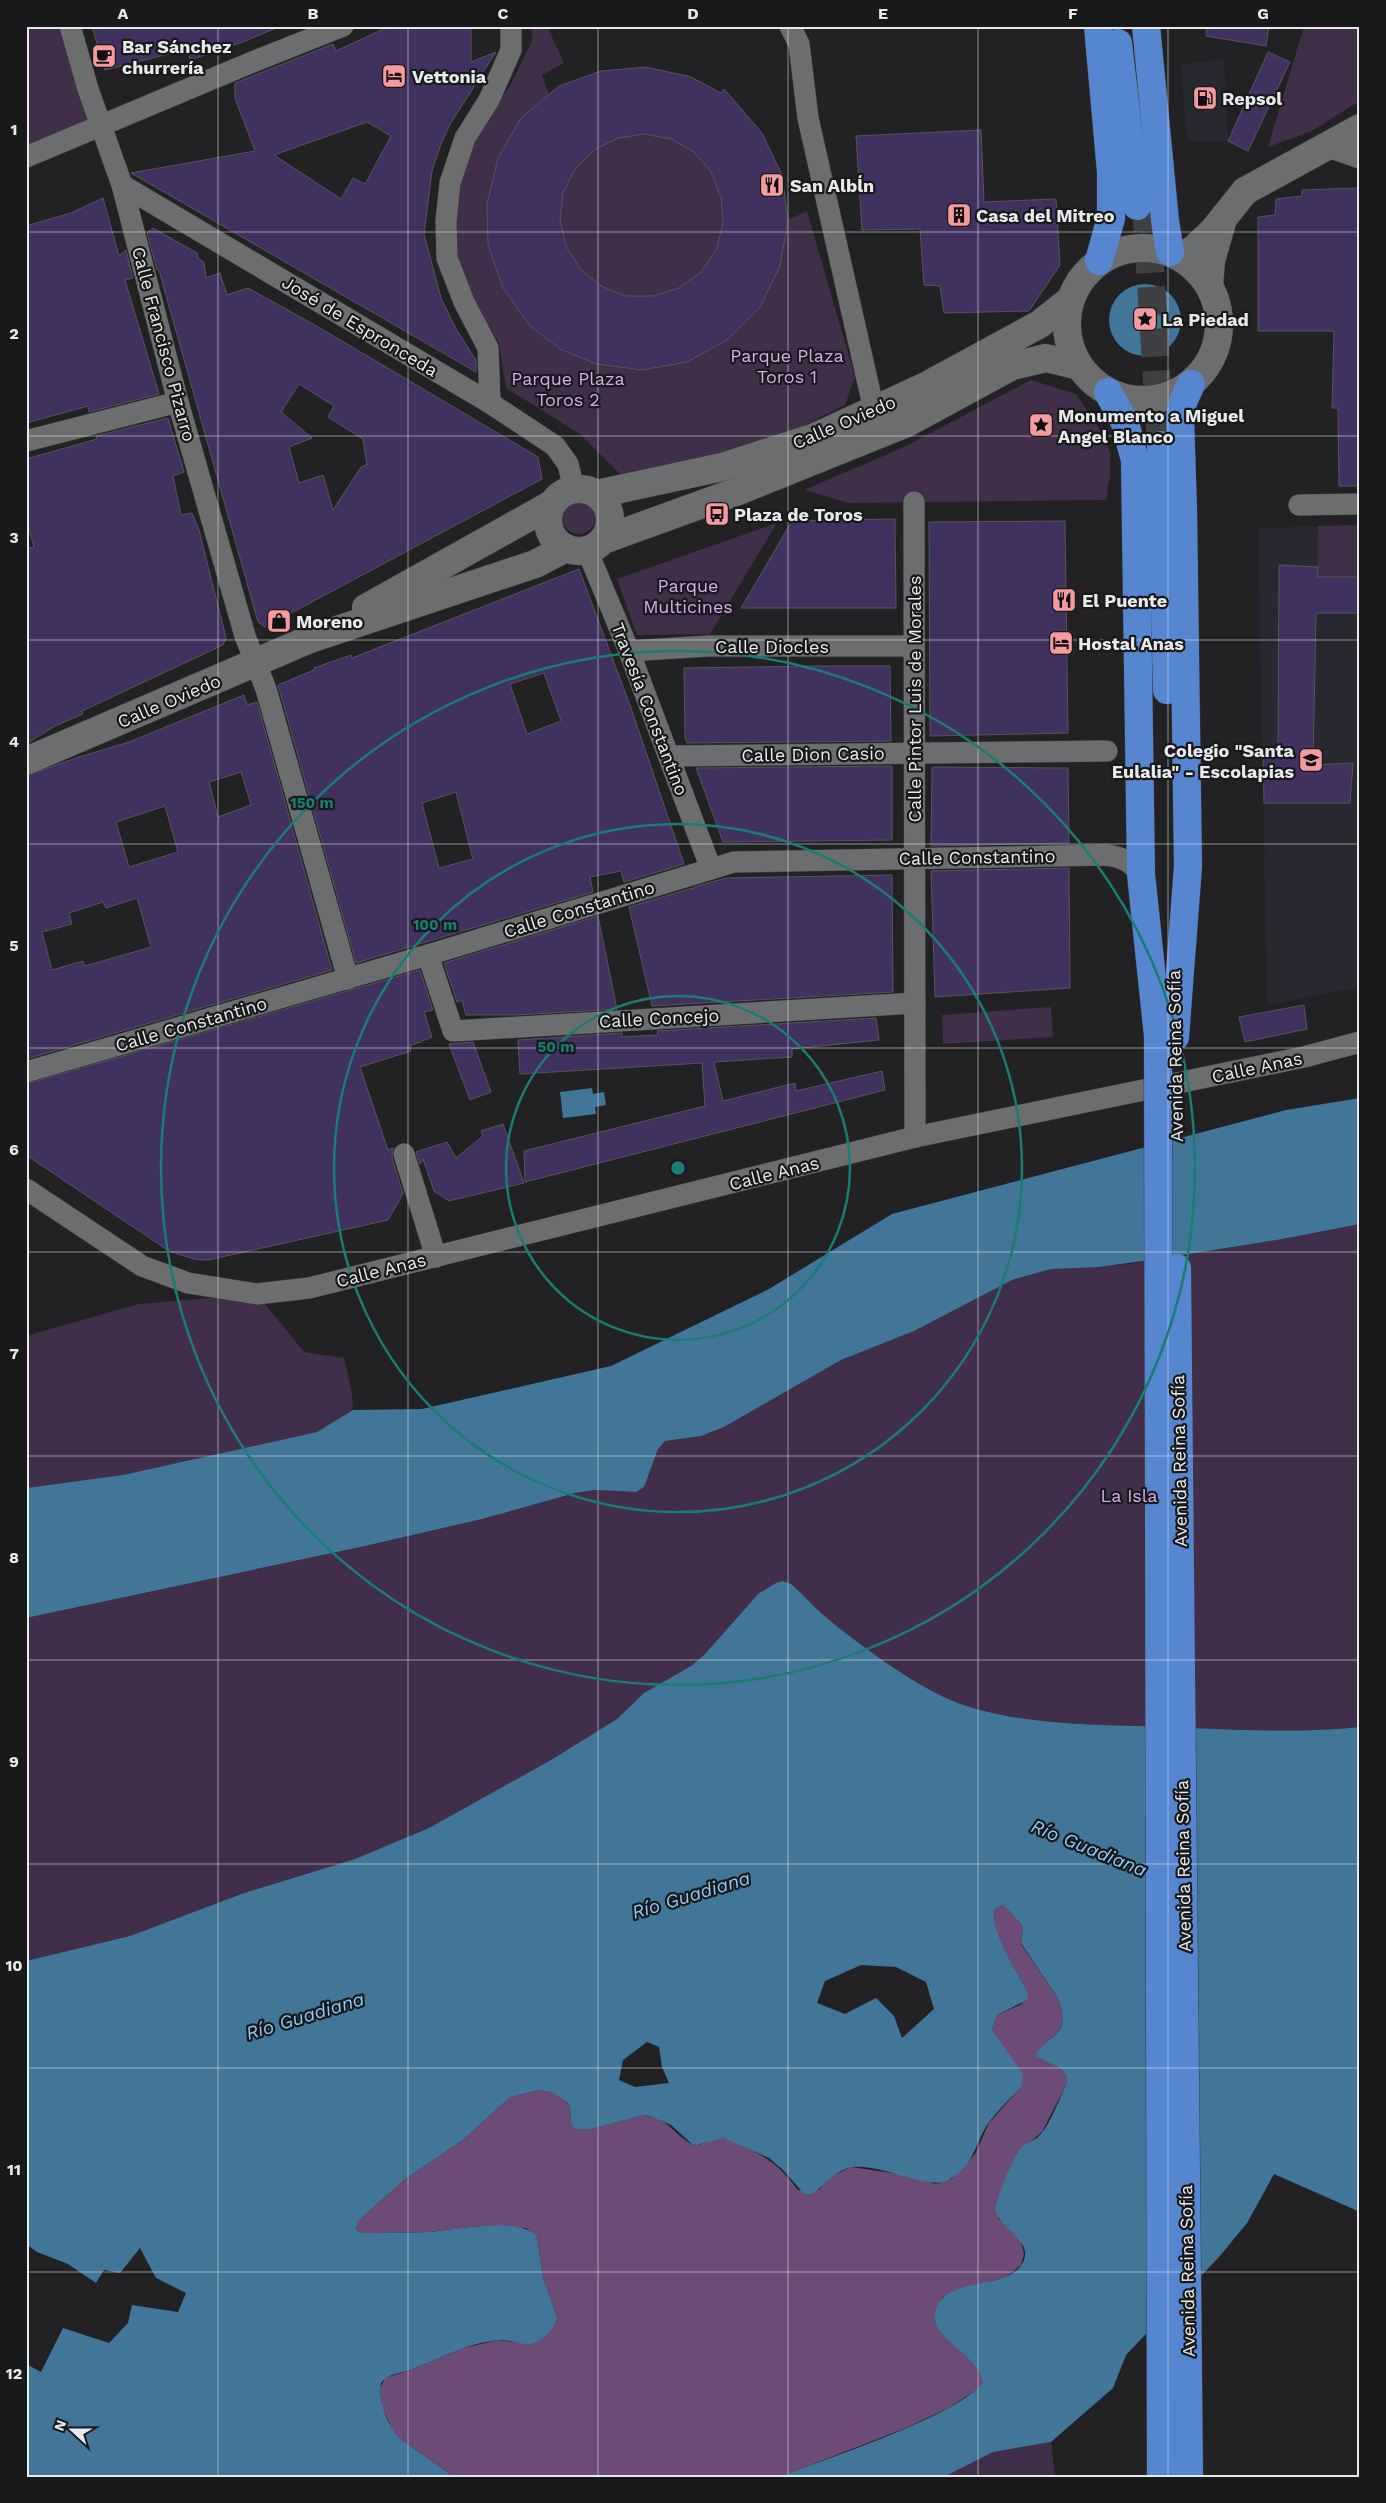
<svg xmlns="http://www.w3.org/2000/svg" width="1386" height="2503" font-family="'Work Sans',sans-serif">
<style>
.built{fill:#272830}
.green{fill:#412e48}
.forest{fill:#6c4b76}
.water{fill:#427699;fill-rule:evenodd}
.building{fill:#41315f;stroke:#565558;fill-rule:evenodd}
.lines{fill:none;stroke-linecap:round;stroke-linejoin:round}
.trunk-tunnel{stroke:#404042;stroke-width:28;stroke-dasharray:28 14;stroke-linecap:butt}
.minor-casing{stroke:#3c3d3e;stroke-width:22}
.tertiary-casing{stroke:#3c3d3e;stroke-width:29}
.secondary-casing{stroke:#3c3d3e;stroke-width:29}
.trunk-casing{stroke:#3c3d3e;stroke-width:29}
.minor{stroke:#6c6d6f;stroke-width:21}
.tertiary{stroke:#6c6d6f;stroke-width:28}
.secondary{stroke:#6c6d6f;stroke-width:28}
.trunk{stroke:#5686d0;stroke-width:28}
.trunk-bridge-casing{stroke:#3c3d3e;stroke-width:29;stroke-linecap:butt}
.trunk-bridge{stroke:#5686d0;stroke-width:28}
.grid{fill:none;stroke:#e8e9ea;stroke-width:1;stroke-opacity:0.55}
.ring{fill:none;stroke:#1a7c74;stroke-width:2.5}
.labels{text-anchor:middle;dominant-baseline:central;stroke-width:4.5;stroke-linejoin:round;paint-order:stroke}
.poi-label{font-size:18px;font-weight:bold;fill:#e8e9ea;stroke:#18191b;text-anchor:start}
.street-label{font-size:18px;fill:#e8e9ea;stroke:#18191b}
.park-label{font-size:18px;fill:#dba8ec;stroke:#18191b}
.water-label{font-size:19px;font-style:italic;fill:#8dcaf4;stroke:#18191b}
.centre{fill:#1a7c74;stroke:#18191b;stroke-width:2.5}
.ring-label{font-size:15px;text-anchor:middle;font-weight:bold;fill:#1a7c74;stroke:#18191b;stroke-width:4.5;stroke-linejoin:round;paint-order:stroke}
.neatline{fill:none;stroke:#e8e9ea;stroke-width:2}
.grid-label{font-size:16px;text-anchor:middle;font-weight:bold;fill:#e8e9ea}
</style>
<rect width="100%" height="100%" fill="#222224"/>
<!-- built -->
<g class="built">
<path d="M1224,59L1228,141H1187L1181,64Z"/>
<path d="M1360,525V987L1267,1005L1258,528Z"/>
</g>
<!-- green -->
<g class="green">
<path d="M26,26H71L101,125L26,157Z"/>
<path d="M532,26H547L564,63L542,75L549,94L559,86L601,71L646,67L691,77L734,101L782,175L788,220L807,211L855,377L845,405L781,437L627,481L580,434L506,388L499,343L473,302L459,264L454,218L458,182L470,147L512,82L532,41Z"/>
<path d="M1304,26H1360V101L1312,131L1268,147Z"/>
<path d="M1031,380L1076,394L1100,430L1110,452V475L1106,500L849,503L804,490L902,448Z"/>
<circle cx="579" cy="517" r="17"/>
<path d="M777,523L710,634L637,635L617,579Z"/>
<path d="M1360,525V577H1317L1318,526Z"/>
<path d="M1051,1007L1053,1037L943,1044L942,1015Z"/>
<path d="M1360,1224V1727C1294,1734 1229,1729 1163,1727C1096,1724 1016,1726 953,1701C912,1684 855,1642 821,1613C811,1604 802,1593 791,1584L783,1581L765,1589L748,1605L705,1654L691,1666L644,1693L617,1719L551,1760L429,1828L355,1859L244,1893L130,1936L26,1961V1618L365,1546L482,1519L575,1493L595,1490L636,1492L644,1486L658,1448L665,1441L701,1436L724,1427L841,1360L914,1331L1012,1280L1051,1269L1128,1264L1277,1240Z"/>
<path d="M257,1294L304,1352L344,1358L352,1393L353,1410L318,1432L123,1475L26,1488V1336L139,1304Z"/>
<path d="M1051,2442L1055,2477H944L993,2452Z"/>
</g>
<!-- forest -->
<path class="forest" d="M1003,1905L1021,1924L1023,1929L1021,1944L1059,2000C1069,2035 1054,2031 1037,2053V2057L1061,2069L1067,2076V2083L1042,2132L1017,2153L998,2218L1021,2241L1024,2254L1021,2265L1006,2277L954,2291L943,2297L939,2303L942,2334L982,2371L983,2382L978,2389L948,2408L906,2428L780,2477H454L398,2437L393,2431L382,2406L380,2388L385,2378L413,2369L464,2348L497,2340L529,2344L557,2317L543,2278L537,2237L526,2228L479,2226L428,2232L363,2233L356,2230L358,2221L404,2180L463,2140L510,2097L539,2090L553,2093L567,2102L570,2107L571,2124L575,2129H590L643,2115C669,2118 674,2135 692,2144C700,2148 712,2138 721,2138C728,2138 736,2143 742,2146C769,2158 780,2166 798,2190H819L832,2176L851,2167L906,2175L936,2184L952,2179L975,2154L989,2123L1021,2087L992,2030L997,2015L1022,2004L1028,1993C1019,1974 989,1929 995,1909Z"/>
<!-- water -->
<g class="water">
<circle cx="1145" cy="320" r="36"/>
<path d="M592,1088L593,1094L604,1092L606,1105L595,1107L596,1114L563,1118L560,1092Z"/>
<path d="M1360,1098V1224L1277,1240L1157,1259L1099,1267L1051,1269L1012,1280L914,1331L841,1360L724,1427L701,1436L665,1441L658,1449L644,1487L636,1492L595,1490L575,1493L482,1519L365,1546L26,1618V1488L123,1475L317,1432L353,1410L422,1409L611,1366L769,1289L892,1214L1286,1110Z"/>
<path d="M783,1581L791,1584C802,1593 811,1604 821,1613C855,1642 912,1684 953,1701C1016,1726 1096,1724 1163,1727C1229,1729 1294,1734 1360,1727V2212L1274,2174L1247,2223L1219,2257L1126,2355L1113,2388L1051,2442L993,2452L944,2477H780C824,2459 959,2416 983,2382C979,2356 934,2340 935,2317C936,2277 997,2290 1018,2269C1044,2241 990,2227 996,2205C999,2193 1014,2154 1022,2147C1029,2141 1035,2141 1041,2134C1052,2120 1059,2099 1067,2083V2076L1061,2069L1037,2057L1036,2053C1055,2031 1069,2035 1059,2000L1021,1943L1023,1929L1021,1924L1003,1905L995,1909C989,1929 1019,1974 1028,1993L1027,2000L997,2015L992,2030L1023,2074L1021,2087C1011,2098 999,2109 990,2121C974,2142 977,2163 949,2180C930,2192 876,2160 848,2168C833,2172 825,2186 812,2194H804L783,2170L769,2158L723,2138L697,2145L692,2144L671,2125L650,2116L644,2115L590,2129H575L571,2124L570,2107L567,2102L553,2093L539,2090L510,2097L463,2140L404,2180L358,2221L356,2230L363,2233C385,2232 407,2233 429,2232C451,2230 525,2216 537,2237L543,2278L557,2317C555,2328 546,2337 536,2342C525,2348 510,2339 498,2340C468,2343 442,2358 415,2368C404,2373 388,2373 381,2383C378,2401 387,2423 398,2437L454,2477H26V2364L41,2372L63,2328L109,2343L128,2323L132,2305L178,2312L186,2293L156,2278L140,2248L120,2273L104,2270L96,2283L68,2264L37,2252L26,2244V1961L130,1936L244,1893L355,1859L429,1828L551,1760L617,1719L644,1693L691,1666L705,1654L758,1594L776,1583ZM861,1965L896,1967L926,1982L934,2009L902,2038L894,2016L876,1998L845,2014L817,2003L825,1981ZM647,2042L659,2047L662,2067L669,2083L635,2087L619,2080L623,2060Z"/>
</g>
<!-- building -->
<g class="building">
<path d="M92,26H281L240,43L190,60L188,49L105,70Z"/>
<path d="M390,26H471V62L496,52L449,126L441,144L432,171L424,234L441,298L456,329L476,360V372L131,173L255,151L235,98V83L333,44L336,51ZM367,122L391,136L365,184L353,178L341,199L274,155Z"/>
<path d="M1207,26H1269L1266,46L1206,36Z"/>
<path d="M1268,52L1290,62L1248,151L1228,141Z"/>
<path d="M646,67L691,77L721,93L724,89L762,133L782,175L788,220L780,266L760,307L727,340L687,362L642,370L596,364L560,349L530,326L503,288L488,245L487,204L498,158L521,118L559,86L601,71ZM644,134L671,139L694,152L711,172L721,197L723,224L716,250L701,272L679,288L653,296H626L601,286L580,269L566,246L560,220L563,193L575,169L594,150L618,138Z"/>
<path d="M981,130L984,202L1056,199L1060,265L1029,311L944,313L940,286L924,285L920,229L862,230L856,136Z"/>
<path d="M1360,188V486H1339L1338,408H1332L1334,331H1258V217L1275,215L1276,199L1302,196V190Z"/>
<path d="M103,198L119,256L126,250L133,278L125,280L159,394L89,412L88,406L26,423V226L71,213Z"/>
<path d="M153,228L197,253L198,258L204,262L206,278L220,273L227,295L248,288L320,328L538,457L542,479L265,627L258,622L165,292L159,270H157L147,233ZM299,384L334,406L328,417L363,439L367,465L361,467L333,510L323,475L299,483L289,447L312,438L281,412Z"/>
<path d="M168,418L184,472L173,476L181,515L192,513L199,530L226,638L223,645L82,711L83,714L55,726L26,744V549L34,547L26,519V459L97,439L96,436Z"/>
<path d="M895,519L896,608H741L792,521Z"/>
<path d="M1065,521L1068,733L930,736L929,522Z"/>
<path d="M1279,565L1318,567L1317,577H1360V613H1316L1313,765L1353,763L1350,803H1264L1263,754L1278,756Z"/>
<path d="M579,569L631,708L684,864L624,882L621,871L590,877L593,892L356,963L278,685L314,670V668L351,655L352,658ZM544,673L561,721L527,734L510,684ZM456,792L473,859L439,868L422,803Z"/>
<path d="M818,666H890L891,741L687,743L685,737L684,668Z"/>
<path d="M244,695L247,705L257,702L332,970L26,1059V776L76,758L129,742ZM241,772L251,805L218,817L209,782ZM165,806L178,852L129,867L116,822ZM137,898L151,947L85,966L83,961L52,970L42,932L72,924L69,913L103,902L106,908Z"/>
<path d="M892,766V840L723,842L696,768Z"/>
<path d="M932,767L1068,768L1069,843L931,846Z"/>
<path d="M1069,868L1070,988L935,997L931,871Z"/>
<path d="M892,875L893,992L652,1006L629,907L692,888L693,890L694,887L726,878Z"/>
<path d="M598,916L617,1009L517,1015H466L462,1000L457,1002L444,963Z"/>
<path d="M420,970L433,1010L424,1012L432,1037L410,1046L411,1051L360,1067L388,1150L393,1148L392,1158L403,1194L388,1220L208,1260L194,1259L169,1251L26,1155V1084Z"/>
<path d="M1304,1005L1307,1029L1245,1042L1239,1017Z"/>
<path d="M876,1018L879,1040L792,1049V1057L714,1062L723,1101L795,1083L796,1091L882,1071L885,1090L525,1182L524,1151L705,1106L702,1063L520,1074L518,1040L622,1033V1037L658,1035L657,1031Z"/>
<path d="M473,1042L491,1092L470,1100L449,1044Z"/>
<path d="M503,1124L524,1183L449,1201L434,1191L423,1159L420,1164L416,1152L447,1142L456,1158L483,1136L481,1131Z"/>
</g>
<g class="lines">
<!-- trunk-tunnel -->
<path class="trunk-tunnel" d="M1146,203L1161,445"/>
<defs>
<g id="minor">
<path d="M70,26L88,89L122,185L178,402L245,636L266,689L348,979"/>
<path d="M790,26L799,44L808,118L874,410"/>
<path d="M1328,147L1360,158"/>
<path d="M26,157L250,63L343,26"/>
<path d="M122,185L490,403L555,446L568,464L574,489"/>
<path d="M490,403L488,348L464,302L447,258L446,221L450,183L465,138L489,100L511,50V26"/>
<path d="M26,441L178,402"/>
<path d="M914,502L915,1137"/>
<path d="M1299,505L1360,504"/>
<path d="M587,550L629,651L711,869"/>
<path d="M629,651L708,646H914"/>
<path d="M669,756L1107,751"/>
<path d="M428,955L453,1031L915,1003"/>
<path d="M26,1072L428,955L734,862L1106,855C1123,857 1130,862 1141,874"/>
<path d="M404,1154L436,1257"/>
<path d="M26,1189L142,1266L188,1283L257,1294L309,1288L915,1137L1304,1057L1360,1042"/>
</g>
<g id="tertiary">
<path d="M1180,257L1194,249L1213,231L1245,191L1360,128"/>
<path d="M1209,286L1211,261L1222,222"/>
</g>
<g id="secondary">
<circle cx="1143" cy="324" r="76"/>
<circle cx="579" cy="520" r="31"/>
<path d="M597,494L722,467L815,437L924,387L1040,324L1070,300"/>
<path d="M603,540L741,490L907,423L1012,366L1046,358L1079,366"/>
<path d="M366,608L552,504"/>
<path d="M26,761L310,639L535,564L566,548"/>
</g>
<g id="trunk">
<path d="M1098,26L1111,172V218L1099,261"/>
<path d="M1146,26L1165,221L1170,252"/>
<path d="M1118,43L1137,206"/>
<path d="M1108,392L1125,423L1135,460L1141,874L1158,1036"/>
<path d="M1161,445L1167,690"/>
<path d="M1175,1037L1188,866L1183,510L1180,417L1183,402L1191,384"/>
</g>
</defs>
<!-- minor casing -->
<use href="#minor" class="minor-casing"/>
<!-- tertiary casing -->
<use href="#tertiary" class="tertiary-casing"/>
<!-- secondary casing -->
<use href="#secondary" class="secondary-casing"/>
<!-- trunk casing -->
<use href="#trunk" class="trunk-casing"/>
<!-- minor -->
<use href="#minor" class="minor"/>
<!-- tertiary -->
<use href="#tertiary" class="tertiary"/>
<!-- secondary -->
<use href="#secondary" class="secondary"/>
<!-- trunk -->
<use href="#trunk" class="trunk"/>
<defs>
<g id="trunk-bridge">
<path d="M1158,1036L1161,2477"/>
<path d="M1177,1268L1189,2477"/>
</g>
</defs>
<!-- trunk-bridge casing -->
<use href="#trunk-bridge" class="trunk-bridge-casing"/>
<!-- trunk-bridge -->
<use href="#trunk-bridge" class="trunk-bridge"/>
</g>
<!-- grid -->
<path class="grid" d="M218,26V2477M408,26V2477M598,26V2477M788,26V2477M978,26V2477M1168,26V2477M26,232H1360M26,436H1360M26,640H1360M26,844H1360M26,1048H1360M26,1252H1360M26,1456H1360M26,1660H1360M26,1864H1360M26,2068H1360M26,2272H1360"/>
<!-- distance rings -->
<g class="ring">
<circle cx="678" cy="1168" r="172"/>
<circle cx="678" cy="1168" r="344"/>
<circle cx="678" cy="1168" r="517"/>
</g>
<!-- icons -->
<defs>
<symbol id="cafe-square" viewBox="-11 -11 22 22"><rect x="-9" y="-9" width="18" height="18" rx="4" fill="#f49b9f" stroke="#18191b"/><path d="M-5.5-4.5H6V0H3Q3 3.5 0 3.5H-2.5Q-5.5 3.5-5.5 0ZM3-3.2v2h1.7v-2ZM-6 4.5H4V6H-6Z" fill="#111"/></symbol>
<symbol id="hotel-square" viewBox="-11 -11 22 22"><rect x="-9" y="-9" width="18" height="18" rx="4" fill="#f49b9f" stroke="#18191b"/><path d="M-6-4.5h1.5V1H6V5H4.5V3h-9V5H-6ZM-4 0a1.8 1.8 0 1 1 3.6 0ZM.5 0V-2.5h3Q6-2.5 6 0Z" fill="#111"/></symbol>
<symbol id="fuel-square" viewBox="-11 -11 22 22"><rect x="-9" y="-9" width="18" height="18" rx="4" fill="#f49b9f" stroke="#18191b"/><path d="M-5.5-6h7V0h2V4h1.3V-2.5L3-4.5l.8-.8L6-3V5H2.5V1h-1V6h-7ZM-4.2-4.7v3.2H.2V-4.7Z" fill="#111"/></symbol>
<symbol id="restaurant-square" viewBox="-11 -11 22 22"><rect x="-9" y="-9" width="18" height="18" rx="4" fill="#f49b9f" stroke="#18191b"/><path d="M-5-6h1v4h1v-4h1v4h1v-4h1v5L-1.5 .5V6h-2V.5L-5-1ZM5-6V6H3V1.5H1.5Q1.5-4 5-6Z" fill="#111"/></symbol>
<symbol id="building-square" viewBox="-11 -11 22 22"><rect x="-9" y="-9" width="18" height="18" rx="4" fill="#f49b9f" stroke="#18191b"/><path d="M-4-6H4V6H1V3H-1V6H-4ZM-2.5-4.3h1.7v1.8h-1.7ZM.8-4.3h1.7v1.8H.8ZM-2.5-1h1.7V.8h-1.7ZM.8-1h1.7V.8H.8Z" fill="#111"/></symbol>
<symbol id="sight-square" viewBox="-11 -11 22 22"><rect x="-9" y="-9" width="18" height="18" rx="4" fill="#f49b9f" stroke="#18191b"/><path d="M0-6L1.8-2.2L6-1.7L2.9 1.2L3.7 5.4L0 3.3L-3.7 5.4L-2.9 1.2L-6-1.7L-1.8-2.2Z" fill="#111"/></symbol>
<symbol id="bus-square" viewBox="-11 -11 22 22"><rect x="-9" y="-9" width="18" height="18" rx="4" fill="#f49b9f" stroke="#18191b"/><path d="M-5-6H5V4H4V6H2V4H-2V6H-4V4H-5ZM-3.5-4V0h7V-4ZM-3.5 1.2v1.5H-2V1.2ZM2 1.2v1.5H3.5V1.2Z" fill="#111"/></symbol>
<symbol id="shop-square" viewBox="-11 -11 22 22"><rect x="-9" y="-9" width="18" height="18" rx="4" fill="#f49b9f" stroke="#18191b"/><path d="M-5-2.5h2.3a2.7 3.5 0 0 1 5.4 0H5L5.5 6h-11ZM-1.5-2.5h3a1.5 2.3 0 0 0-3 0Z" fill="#111"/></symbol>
<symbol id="school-square" viewBox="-11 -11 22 22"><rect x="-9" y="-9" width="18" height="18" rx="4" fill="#f49b9f" stroke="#18191b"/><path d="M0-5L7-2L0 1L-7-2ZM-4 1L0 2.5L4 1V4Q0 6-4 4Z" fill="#111"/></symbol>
</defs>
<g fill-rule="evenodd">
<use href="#cafe-square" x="90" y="42" width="28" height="28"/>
<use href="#hotel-square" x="380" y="62" width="28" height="28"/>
<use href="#fuel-square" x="1191" y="84" width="28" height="28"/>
<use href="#restaurant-square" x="758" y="171" width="28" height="28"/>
<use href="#building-square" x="945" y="201" width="28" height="28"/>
<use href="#sight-square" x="1131" y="305" width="28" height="28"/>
<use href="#sight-square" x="1027" y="411" width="28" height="28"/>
<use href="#bus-square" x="703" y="500" width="28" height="28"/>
<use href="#restaurant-square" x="1050" y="586" width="28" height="28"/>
<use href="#shop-square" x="265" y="607" width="28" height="28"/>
<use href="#hotel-square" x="1047" y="629" width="28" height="28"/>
<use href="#school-square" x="1297" y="746" width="28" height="28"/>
</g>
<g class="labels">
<!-- poi labels -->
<g class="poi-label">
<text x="122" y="46">Bar Sánchez<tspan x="122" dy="21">churrería</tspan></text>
<text x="412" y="76">Vettonia</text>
<text x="1222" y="98">Repsol</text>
<text x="790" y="185">San Albĺn</text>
<text x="976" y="215">Casa del Mitreo</text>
<text x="1162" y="319">La Piedad</text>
<text x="1058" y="415">Monumento a Miguel<tspan x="1058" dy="21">Angel Blanco</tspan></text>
<text x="734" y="514">Plaza de Toros</text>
<text x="1082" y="600">El Puente</text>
<text x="296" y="621">Moreno</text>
<text x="1078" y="643">Hostal Anas</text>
<text x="1294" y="750" text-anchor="end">Colegio "Santa<tspan x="1294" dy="21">Eulalia" - Escolapias</tspan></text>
</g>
<!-- street labels -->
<g class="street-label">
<text transform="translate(360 326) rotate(31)">José de Espronceda</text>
<text transform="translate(164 344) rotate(75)">Calle Francisco Pizarro</text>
<text transform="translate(844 422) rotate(-23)">Calle Oviedo</text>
<text x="772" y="646">Calle Diocles</text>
<text transform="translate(914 699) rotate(-90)">Calle Pintor Luis de Morales</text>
<text transform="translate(169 701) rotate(-23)">Calle Oviedo</text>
<text transform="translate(650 709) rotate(69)">Travesía Constantino</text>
<text transform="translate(813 754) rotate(-1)">Calle Dion Casio</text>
<text transform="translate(977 857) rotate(-1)">Calle Constantino</text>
<text transform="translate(579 909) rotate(-17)">Calle Constantino</text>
<text transform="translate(659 1018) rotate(-3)">Calle Concejo</text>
<text transform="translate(191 1024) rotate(-16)">Calle Constantino</text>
<text transform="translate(1175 1056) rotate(-91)">Avenida Reina Sofía</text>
<text transform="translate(1257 1067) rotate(-12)">Calle Anas</text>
<text transform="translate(774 1173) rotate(-14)">Calle Anas</text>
<text transform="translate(381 1270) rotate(-14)">Calle Anas</text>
<text transform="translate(1179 1461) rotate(-91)">Avenida Reina Sofía</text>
<text transform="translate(1183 1866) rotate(-91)">Avenida Reina Sofía</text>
<text transform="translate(1187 2271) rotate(-91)">Avenida Reina Sofía</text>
</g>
<!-- park labels -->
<g class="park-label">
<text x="787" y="355">Parque Plaza<tspan x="787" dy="21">Toros 1</tspan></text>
<text x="568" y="378">Parque Plaza<tspan x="568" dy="21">Toros 2</tspan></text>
<text x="688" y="585">Parque<tspan x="688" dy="21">Multicines</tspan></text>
<text x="1129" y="1495">La Isla</text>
</g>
<!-- water labels -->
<g class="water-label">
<text transform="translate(1089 1848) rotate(22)">Río Guadiana</text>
<text transform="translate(691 1895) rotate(-17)">Río Guadiana</text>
<text transform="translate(305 2016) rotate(-17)">Río Guadiana</text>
</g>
</g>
<circle cx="678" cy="1168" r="8" class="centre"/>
<g class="ring-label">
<text x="312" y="808">150 m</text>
<text x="435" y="930">100 m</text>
<text x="556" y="1052">50 m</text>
</g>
<!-- border -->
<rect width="1386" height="2503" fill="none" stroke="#18191b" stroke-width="55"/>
<!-- north arrow -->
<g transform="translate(72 2430) rotate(291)" stroke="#18191b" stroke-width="4" paint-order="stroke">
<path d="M0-4L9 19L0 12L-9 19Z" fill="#e8e9ea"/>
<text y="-8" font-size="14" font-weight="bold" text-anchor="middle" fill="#e8e9ea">N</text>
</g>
<rect x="28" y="28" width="1330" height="2448" class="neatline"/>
<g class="grid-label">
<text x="123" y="19">A</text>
<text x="313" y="19">B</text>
<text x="503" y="19">C</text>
<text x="693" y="19">D</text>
<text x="883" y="19">E</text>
<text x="1073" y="19">F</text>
<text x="1263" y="19">G</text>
<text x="14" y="135">1</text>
<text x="14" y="339">2</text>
<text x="14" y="543">3</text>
<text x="14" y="747">4</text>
<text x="14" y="951">5</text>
<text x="14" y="1155">6</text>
<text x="14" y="1359">7</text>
<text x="14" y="1563">8</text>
<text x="14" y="1767">9</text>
<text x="14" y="1971">10</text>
<text x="14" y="2175">11</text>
<text x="14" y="2379">12</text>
</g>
</svg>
